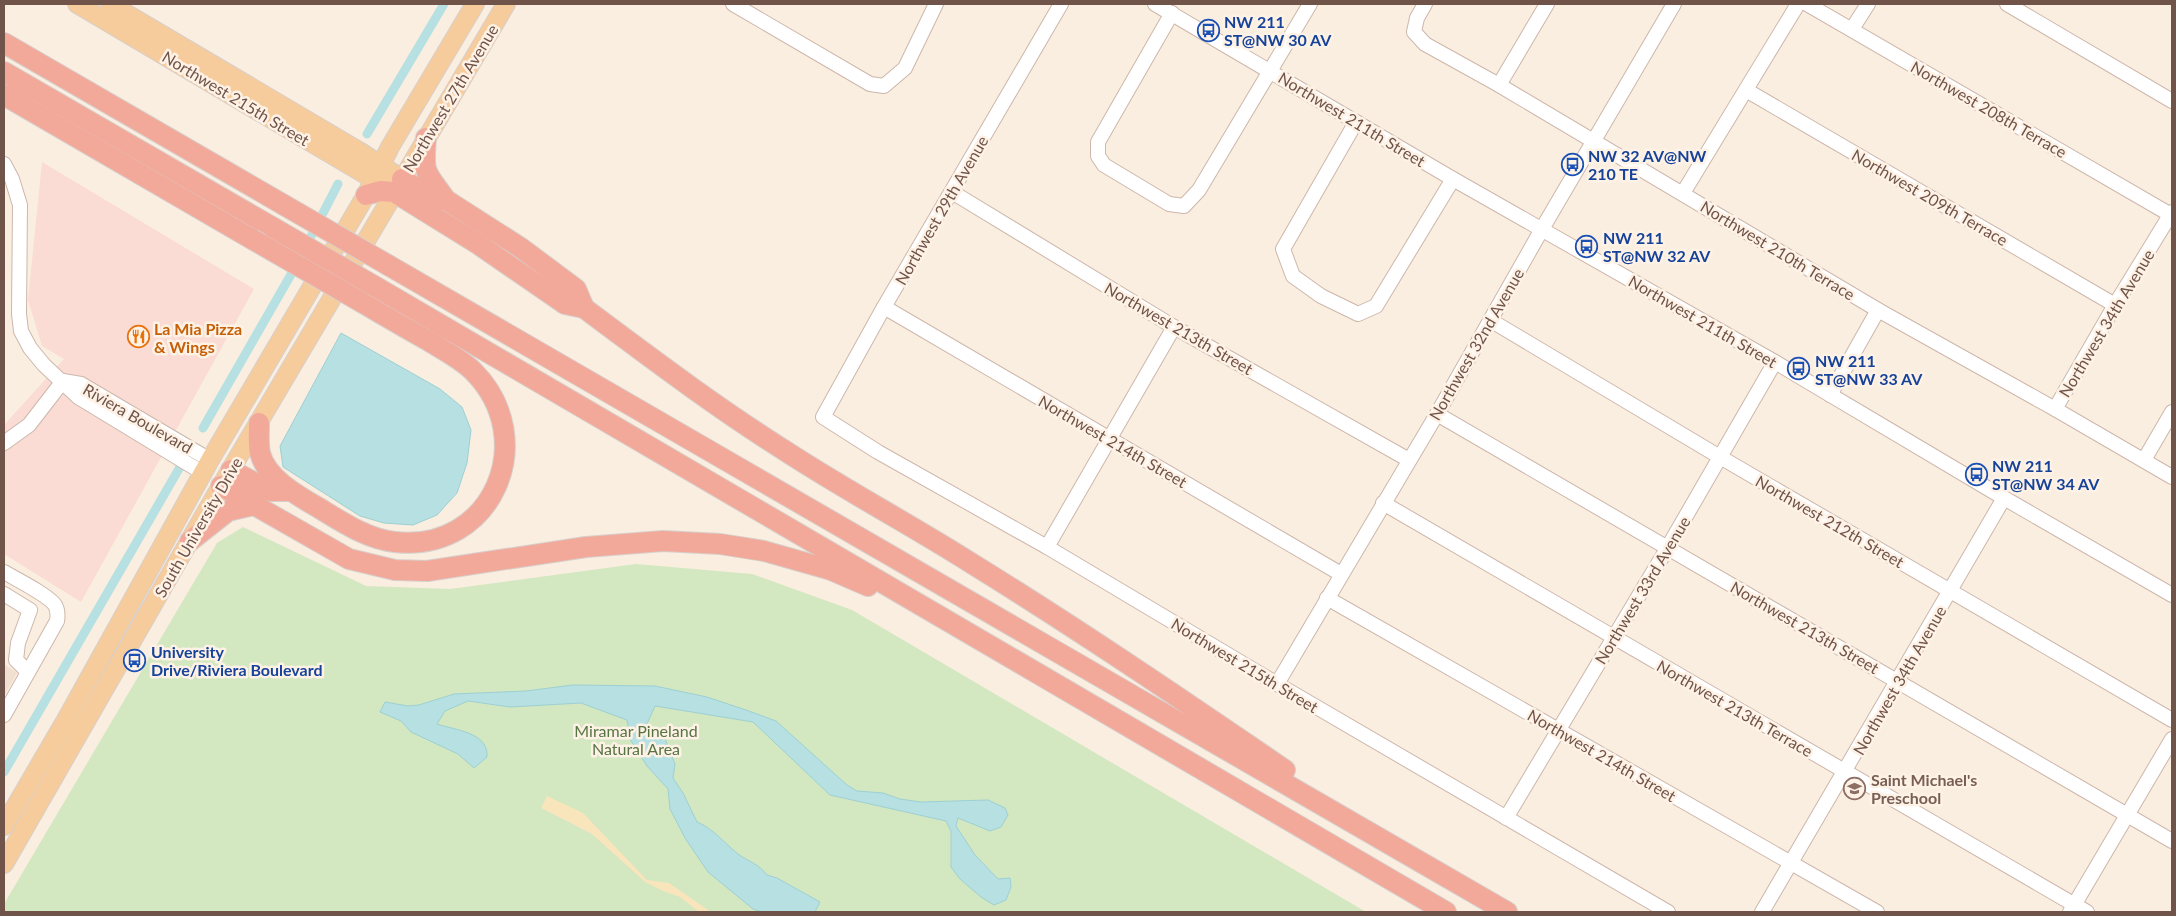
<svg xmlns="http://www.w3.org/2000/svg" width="2176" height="916" font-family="Lato,sans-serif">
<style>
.residential{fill:#f1dfcf}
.commercial{fill:#fadcd4}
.green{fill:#d3e7c0}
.sand{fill:#f8e5bc}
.water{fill:#b7e0e2;stroke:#9dd0d3}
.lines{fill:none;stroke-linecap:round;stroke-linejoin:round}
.canal{stroke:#b7e0e2;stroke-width:9}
.minor-casing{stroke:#cdb7ab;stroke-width:16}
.major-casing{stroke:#d7cfcc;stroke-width:20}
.highway-casing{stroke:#d7cfcc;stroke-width:22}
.minor{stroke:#fff;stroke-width:14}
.major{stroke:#f6cc9c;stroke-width:18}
.highway{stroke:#f2a99a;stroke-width:20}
.highway-bridge-casing{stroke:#d7cfcc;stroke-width:22;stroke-linecap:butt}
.highway-bridge{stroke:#f2a99a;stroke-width:20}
.labels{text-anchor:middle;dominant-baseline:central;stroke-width:5;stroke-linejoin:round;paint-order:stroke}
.transit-label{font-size:16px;font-weight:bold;fill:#164399;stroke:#fef2e6;text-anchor:start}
.street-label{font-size:16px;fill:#705349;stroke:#fef2e6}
.food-label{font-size:16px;font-weight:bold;fill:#c56008;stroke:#fef2e6;text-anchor:start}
.park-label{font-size:16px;fill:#567542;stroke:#fef2e6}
.education-label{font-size:16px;font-weight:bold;fill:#785e54;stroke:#fef2e6;text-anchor:start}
</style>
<rect width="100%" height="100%" fill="#faeee0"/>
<!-- residential -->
<path class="residential" d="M4,664L17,673L4,696Z"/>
<!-- commercial -->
<path class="commercial" d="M42,162L254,289L81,602L4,554V425L64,359L42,346L28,300Z"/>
<!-- green -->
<path class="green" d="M243,527L366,586L450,589L636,564L752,574L852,610L1366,912H4V904L217,543Z"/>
<!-- sand -->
<path class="sand" d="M547,796L583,813L647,880L669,883L711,912H699L680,897L663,891L645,882L592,834L541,808Z"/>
<!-- water -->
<g class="water">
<path d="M341,333L440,389L462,407L471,430L467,463L457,493L437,515L413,525L384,523L360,516L283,467L280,446Z"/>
<path d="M573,685L655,686L707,697L746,710L776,721L847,785L857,791L883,793L900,799L921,802L988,800L1005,808L1008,815L1001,827L990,831L958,818L956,826L975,855L998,879L1010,878L1011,887L1006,900L994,905L981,897L960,879L951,867V831L946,821L830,795L753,722L655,706L647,724L650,731L664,736L675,764L673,778L683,793L697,822C714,829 724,843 738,854C749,862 759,864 767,875L777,878L820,902L815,912H762L753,909L708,872L685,838L670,809L668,789L647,766L631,741L627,720L581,703L510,707L468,701L445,711L437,724C454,730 489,732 487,757L474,768L458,754L411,732L401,721L380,712L385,702L408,706L419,705L454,694L526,691Z"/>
</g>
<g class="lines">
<!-- canal -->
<g class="canal">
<path d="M367,134L444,4"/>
<path d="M305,248L338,184"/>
<path d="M203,428L297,264"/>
<path d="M4,772L180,467"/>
</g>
<defs>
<g id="minor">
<path d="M733,4L870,84L884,86L905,68L936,4"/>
<path d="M1061,4L884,307L823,417L878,452L1047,547L1277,684L1668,912"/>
<path d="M1155,4L1453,179L1775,362L2004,498L2172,595"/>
<path d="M1425,4L1417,18L1414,32L1425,44L1499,85L1878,310L2055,409L2172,477"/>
<path d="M1807,4L2171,215"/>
<path d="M2007,4L2172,101"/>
<path d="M1172,13L1098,142V156L1104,165L1169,204L1184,206L1199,190L1310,4"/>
<path d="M1852,29L1868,4"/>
<path d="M1499,85L1547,4"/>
<path d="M1746,90L2115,305"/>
<path d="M1356,122L1283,249L1293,276L1321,296L1358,314L1376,306L1453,179"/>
<path d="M4,164L12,179L20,205L19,314L21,331L30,348L44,365L78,397L203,473"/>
<path d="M952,192L1174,327L1409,460"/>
<path d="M1683,193L1798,4"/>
<path d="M884,307L1341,574"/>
<path d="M1490,320L1720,457L2172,720"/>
<path d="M63,381L81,384L210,460"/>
<path d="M1830,395L1878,310"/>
<path d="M2055,409L2115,305L2172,212"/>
<path d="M1437,414L2172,841"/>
<path d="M4,443L29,425L63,381"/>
<path d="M2144,460L2172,412"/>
<path d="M1383,503L2087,912"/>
<path d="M1047,547L1174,327"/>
<path d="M4,572C16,579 48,595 55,605C58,610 58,615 57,621L4,715"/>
<path d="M4,594L30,610L18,643L16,660L28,672"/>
<path d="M1327,598L1877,912"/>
<path d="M1277,684L1437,414L1542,229L1674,4"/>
<path d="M1506,818L1668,547L1775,362"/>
<path d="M1762,912L2004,498"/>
<path d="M2070,912L2172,739"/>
</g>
<g id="major">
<path d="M77,4L383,185"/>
<path d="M110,4L359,151L402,179"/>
<path d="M4,826L67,718L210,460L366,195L390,147L475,4"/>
<path d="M4,864L221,486L506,4"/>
</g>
<g id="highway">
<path d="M4,43L284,205"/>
<path d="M4,72L272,227"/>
<path d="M4,95L252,239"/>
<path d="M426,138C423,176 425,170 446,200"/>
<path d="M402,179L432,198L446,200L521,248L576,289L584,308"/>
<path d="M366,195L380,191L394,192L478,244L565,304L584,308C651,358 717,408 787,452C847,491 911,525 971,563C1078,629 1181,699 1285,770"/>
<path d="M388,265L1507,912"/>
<path d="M376,287L1446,912"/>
<path d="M259,423C259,432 258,443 260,453C266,478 298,496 319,508C342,522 367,539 395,542C493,553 541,439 473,371C461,359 443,350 429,341C407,329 385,316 363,303"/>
<path d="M231,470L270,491H288"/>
<path d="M221,486L349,559L395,570L427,571L586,547L663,541L720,544L764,551L831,570L868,586"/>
<path d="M190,541L228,511L254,505"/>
</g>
</defs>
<!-- minor casing -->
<use href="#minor" class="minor-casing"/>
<!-- major casing -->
<use href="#major" class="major-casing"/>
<!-- highway casing -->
<use href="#highway" class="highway-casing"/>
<!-- minor -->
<use href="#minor" class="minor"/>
<!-- major -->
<use href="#major" class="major"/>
<!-- highway -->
<use href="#highway" class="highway"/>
<defs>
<g id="highway-bridge">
<path d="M284,205L388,265"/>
<path d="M272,227L376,287"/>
<path d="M252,239L363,303"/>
</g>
</defs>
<!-- highway-bridge casing -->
<use href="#highway-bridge" class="highway-bridge-casing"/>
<!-- highway-bridge -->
<use href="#highway-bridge" class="highway-bridge"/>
</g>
<!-- icons -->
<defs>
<symbol id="bus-ring" viewBox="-11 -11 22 22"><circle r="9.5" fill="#fef2e6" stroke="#1a4fb4" stroke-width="1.5"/><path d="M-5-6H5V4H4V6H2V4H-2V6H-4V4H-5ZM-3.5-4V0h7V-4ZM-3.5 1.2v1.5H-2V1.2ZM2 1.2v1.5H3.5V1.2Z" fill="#1a4fb4"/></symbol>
<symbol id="restaurant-ring" viewBox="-11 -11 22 22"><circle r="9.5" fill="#fef2e6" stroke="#e8710a" stroke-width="1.5"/><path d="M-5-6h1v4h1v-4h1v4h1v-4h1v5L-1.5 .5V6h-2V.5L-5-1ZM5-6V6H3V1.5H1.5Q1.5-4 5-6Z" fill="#e8710a"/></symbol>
<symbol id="school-ring" viewBox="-11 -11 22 22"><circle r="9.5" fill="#fef2e6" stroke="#8d6e63" stroke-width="1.5"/><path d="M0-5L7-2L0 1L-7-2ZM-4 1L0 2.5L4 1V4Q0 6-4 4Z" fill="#8d6e63"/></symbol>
</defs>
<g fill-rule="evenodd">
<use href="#bus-ring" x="1196" y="18" width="25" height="25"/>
<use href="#bus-ring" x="1560" y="152" width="25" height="25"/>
<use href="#bus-ring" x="1574" y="234" width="25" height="25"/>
<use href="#restaurant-ring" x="126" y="324" width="25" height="25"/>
<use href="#bus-ring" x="1786" y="356" width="25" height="25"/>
<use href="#bus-ring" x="1964" y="462" width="25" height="25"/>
<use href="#bus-ring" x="122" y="648" width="25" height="25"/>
<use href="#school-ring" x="1842" y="776" width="25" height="25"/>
</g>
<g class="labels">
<!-- transit labels -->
<g class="transit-label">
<text x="1224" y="21">NW 211<tspan x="1224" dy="18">ST@NW 30 AV</tspan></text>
<text x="1588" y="155">NW 32 AV@NW<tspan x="1588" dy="18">210 TE</tspan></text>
<text x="1603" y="237">NW 211<tspan x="1603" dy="18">ST@NW 32 AV</tspan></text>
<text x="1815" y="360">NW 211<tspan x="1815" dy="18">ST@NW 33 AV</tspan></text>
<text x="1992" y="465">NW 211<tspan x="1992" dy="18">ST@NW 34 AV</tspan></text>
<text x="151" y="651">University<tspan x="151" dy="18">Drive/Riviera Boulevard</tspan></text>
</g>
<!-- street labels -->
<g class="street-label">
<text transform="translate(236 98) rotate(31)">Northwest 215th Street</text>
<text transform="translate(450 98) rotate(-59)">Northwest 27th Avenue</text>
<text transform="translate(1989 109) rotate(30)">Northwest 208th Terrace</text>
<text transform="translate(1352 119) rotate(31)">Northwest 211th Street</text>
<text transform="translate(1930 197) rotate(30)">Northwest 209th Terrace</text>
<text transform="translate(941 210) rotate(-60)">Northwest 29th Avenue</text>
<text transform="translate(1778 250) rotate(31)">Northwest 210th Terrace</text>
<text transform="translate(1703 321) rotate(30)">Northwest 211th Street</text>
<text transform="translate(2106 323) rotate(-59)">Northwest 34th Avenue</text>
<text transform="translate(1179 328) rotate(30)">Northwest 213th Street</text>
<text transform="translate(1476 344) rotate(-60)">Northwest 32nd Avenue</text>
<text transform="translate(138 418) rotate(30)">Riviera Boulevard</text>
<text transform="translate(1113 441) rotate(30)">Northwest 214th Street</text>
<text transform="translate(1830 521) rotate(30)">Northwest 212th Street</text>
<text transform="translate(198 527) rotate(-60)">South University Drive</text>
<text transform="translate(1642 590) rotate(-59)">Northwest 33rd Avenue</text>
<text transform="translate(1805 627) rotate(30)">Northwest 213th Street</text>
<text transform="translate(1245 665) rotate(31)">Northwest 215th Street</text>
<text transform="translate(1899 680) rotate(-60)">Northwest 34th Avenue</text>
<text transform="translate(1735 708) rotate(30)">Northwest 213th Terrace</text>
<text transform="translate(1602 755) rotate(30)">Northwest 214th Street</text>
</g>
<!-- food labels -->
<g class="food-label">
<text x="154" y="328">La Mia Pizza<tspan x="154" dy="18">&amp; Wings</tspan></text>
</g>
<!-- park labels -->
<g class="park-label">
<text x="636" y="730">Miramar Pineland<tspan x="636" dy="18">Natural Area</tspan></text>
</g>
<!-- education labels -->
<g class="education-label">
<text x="1871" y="779">Saint Michael's<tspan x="1871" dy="18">Preschool</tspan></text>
</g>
</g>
<!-- border -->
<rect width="2176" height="916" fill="none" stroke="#705349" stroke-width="10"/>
</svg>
